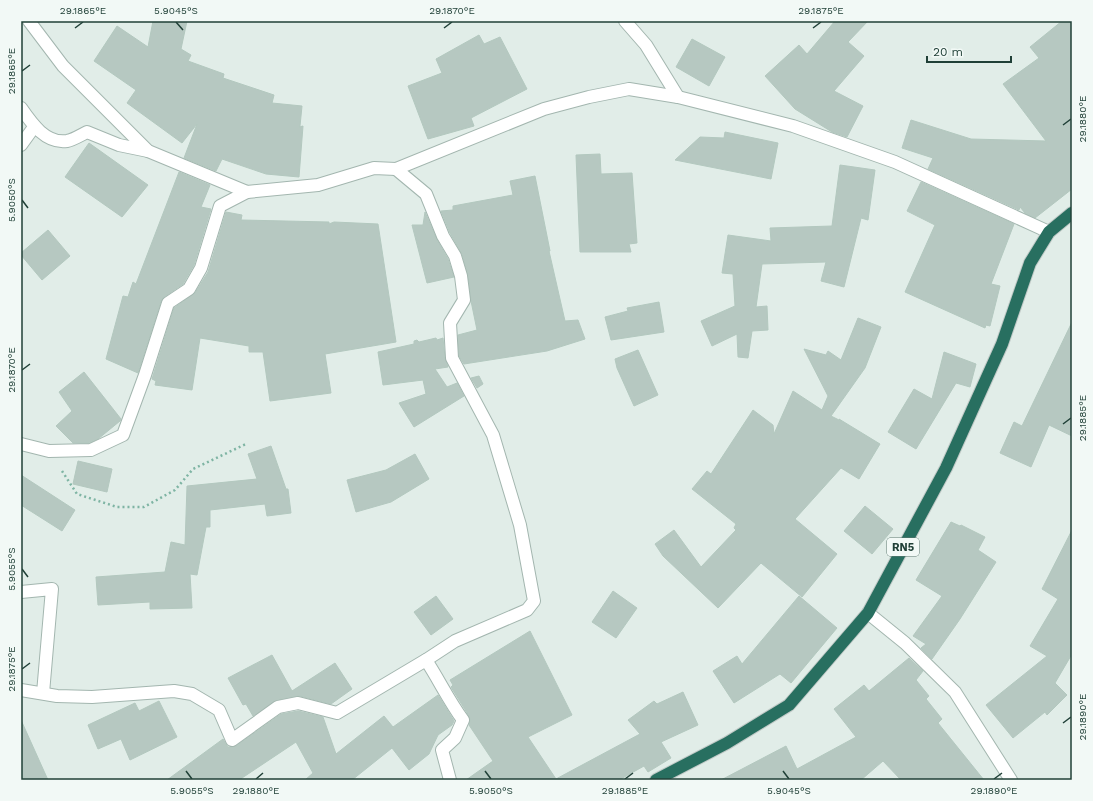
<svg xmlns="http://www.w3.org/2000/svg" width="1093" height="801" font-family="'Work Sans',sans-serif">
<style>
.building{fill:#b6c8c1;stroke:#b3c8bf}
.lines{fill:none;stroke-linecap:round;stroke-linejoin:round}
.street-casing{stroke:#a3b6af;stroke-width:14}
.highway-casing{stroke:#c1cac7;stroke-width:14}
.path{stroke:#7eb4a3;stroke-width:2.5;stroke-dasharray:2 3;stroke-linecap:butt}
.street{stroke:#fff;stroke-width:12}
.highway{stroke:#286f60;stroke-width:12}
.ticks{fill:none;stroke:#204037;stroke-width:1.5}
.labels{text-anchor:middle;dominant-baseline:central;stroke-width:3;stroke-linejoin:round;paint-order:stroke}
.shield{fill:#f2f9f6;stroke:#5f7870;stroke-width:1}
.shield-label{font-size:11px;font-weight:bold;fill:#204037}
.neatline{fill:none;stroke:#204037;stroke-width:1.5}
.ticks-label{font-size:10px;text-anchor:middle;fill:#204037}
</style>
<rect width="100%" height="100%" fill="#e1ede8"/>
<!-- building -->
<g class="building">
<path d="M153,21H187L181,49L191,55L188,61L224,74L223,78L274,95L272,103L302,106L300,126L299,127L303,126L299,177L266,174L222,159L216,171L184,158L197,124L182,143L127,103L136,90L94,61L117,26L148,47Z"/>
<path d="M835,21H868L848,42L864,56L834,91L863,106L847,137L832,132L795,109L765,76L799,45L807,54Z"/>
<path d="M1062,21H1072V189L1035,218L1025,213L1020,207L1019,210L928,169L933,158L902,148L911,120L971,139L1046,141L1003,84L1039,58L1030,47Z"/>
<path d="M479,35L484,44L500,37L527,89L471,118L474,126L428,139L408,86L442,73L436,59Z"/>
<path d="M692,39L725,57L709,86L676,67Z"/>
<path d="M725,132L778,143L771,179L675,160L700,137L724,138Z"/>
<path d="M89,143L148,185L122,217L65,177Z"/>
<path d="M600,154L601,174L632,173L637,243L629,244L631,252H580L576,155Z"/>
<path d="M840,165L875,170L868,220L861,218L844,287L821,281L826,262L762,264L756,307L767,306L768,330L752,331L748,358L738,357L737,334L712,346L701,321L735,306L733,274L722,273L728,235L771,241L770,228L832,226Z"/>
<path d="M179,172L210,185L201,207L211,209L194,265L183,284L164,297L161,301L138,373L106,359L123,296L128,297L133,282L136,284Z"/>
<path d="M535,176L550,251H549L565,321L578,320L585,339L547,351L464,364L459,356L458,335L477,330L471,301L468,275L462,254L450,233L441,211L453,210V206L513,195L510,181Z"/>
<path d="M921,182L1014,224L991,284L1000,286L990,326L986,325L985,328L905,292L935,225L907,211Z"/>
<path d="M226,212L242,215L241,220L329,222V224L334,222L378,224L396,342L325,354L331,393L270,401L263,352H249V346L200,338L192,390L155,385L156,381L152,379L174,308L195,293L208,272Z"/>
<path d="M425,212L437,240L448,259L454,277L427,283L412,225H423Z"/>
<path d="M48,230L70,256L42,280L21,255V253Z"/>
<path d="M659,302L664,332L611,340L605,317L628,311L627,308Z"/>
<path d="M858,318L881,327L865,368L831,416L841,421L839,419L880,444L859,479L841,468L795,519L837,554L802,597L761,563L718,608L663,556L655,544L674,530L701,567L736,530L734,528L736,524L692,489L707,471L711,474L753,410L773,425L774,434L793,391L822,410L828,396L804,349L826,355L828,351L841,360Z"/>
<path d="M1072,322V436L1049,425L1031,467L1000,453L1014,422L1022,426Z"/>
<path d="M436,338L437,340L443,338L445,358L448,367L435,369L447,387L457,383L464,396L414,427L399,403L426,394L423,380L383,385L378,352L414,344V341L417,340L419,342Z"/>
<path d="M638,350L658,395L634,406L617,368L615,359Z"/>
<path d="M944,352L976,364L970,387L956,383L916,449L888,432L914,389L932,399Z"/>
<path d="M84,372L121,419L120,421L98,439L89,443H73L56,426L72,411L59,392Z"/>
<path d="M479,376L483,384L477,388L471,378Z"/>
<path d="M271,446L286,489H288L291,513L267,516L265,504L210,510V527H206L197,575L190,574L192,608L150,609V602L98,605L96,577L165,572L171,542L185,545L187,486L257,479L248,454Z"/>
<path d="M415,454L429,479L391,502L356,512L347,480L386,470Z"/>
<path d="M78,461L112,469L107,492L73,484Z"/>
<path d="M21,475L75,510L62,531L21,505Z"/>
<path d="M865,506L893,529L872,554L844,531Z"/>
<path d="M951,522L960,526L961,525L985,537L978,550L996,562L960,619L932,659L921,648L926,644L913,636L942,596L916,580Z"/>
<path d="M1072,530V654L1055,683L1067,695L1047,715L1045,712L1013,738L986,705L1047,656L1030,646L1058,599L1042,589Z"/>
<path d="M613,591L637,608L616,638L592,622Z"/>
<path d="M436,596L453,619L431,635L414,612Z"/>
<path d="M799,596L837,628L791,683L780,674L734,703L713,671L737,656L742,664Z"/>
<path d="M530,631L572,715L528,737L556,779L640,734L628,720L654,701L657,704L683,692L698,725L661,742L671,758L648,772L644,766L619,780H466L493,761L469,725L470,720L469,716L451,687L453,685L450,680Z"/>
<path d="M272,655L292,691L335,663L352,689L331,704L300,696L277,700L253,716L246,704L243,705L228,678Z"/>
<path d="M909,658L923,671L916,680L929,696L926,699L942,719L938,723L984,780H901L883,761L861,780H721L786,746L797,769L856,737L834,709L864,685L869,691Z"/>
<path d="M438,695L454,721L452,725L438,735L429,754L409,770L392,748L352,780H305L313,773L296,742L239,780H167L223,739L228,747H233L236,746L281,714L298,711L323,717L336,754L384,716L393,727Z"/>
<path d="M159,701L177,737L130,760L121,739L98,749L88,725L135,703L139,711Z"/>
<path d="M21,720L48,780H21Z"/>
</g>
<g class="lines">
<defs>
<g id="street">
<path d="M29,21L63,66L148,151L247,192L318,185L374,168L396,169L544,109L589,97L629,89L678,97L793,126L895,162L1049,232"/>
<path d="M625,21L646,45L678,97"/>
<path d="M21,108C32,124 46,144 67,141C73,140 81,135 87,132L119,145L148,151"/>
<path d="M21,145L34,127"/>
<path d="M21,444L49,451L91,450L123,435L145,375L168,303L189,289L201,268L220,206L247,192"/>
<path d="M21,592L52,589L43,693"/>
<path d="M868,613L905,643L955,692L1011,780"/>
<path d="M426,660C439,680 449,701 463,720L455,738L442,750L450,780"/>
<path d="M21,690L57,696L92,697L174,691L192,694L219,710L232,740L278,707L298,703L337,713L426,660L455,641L527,610L534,601L520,525L493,435L452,358L450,323L464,300L461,276L455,256L443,236L426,194L396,169"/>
</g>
<path id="highway" d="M656,780L727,743L789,705L868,613L946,468L1002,344L1030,263L1049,232L1072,213"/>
</defs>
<!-- street casing -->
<use href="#street" class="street-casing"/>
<!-- highway casing -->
<use href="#highway" class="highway-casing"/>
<!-- path -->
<path class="path" d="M62,471L77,494L117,507H144L175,490L193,469L246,444"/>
<!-- street -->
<use href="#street" class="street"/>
<!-- highway -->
<use href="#highway" class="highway"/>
</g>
<!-- ticks -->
<path class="ticks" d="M176,22L183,30M75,28L83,22M444,28L452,22M813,28L821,22M22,71L30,65M1063,125L1071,119M22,200L28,208M22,370L30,364M1063,424L1071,418M22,569L28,577M22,669L30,663M1063,723L1071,717M186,771L192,779M485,771L491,779M783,771L789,779M256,779L263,773M625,779L633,773M994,779L1002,773"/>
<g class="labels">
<!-- shield labels -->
<rect class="shield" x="887" y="538" width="32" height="18" rx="3"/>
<g class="shield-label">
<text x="903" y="547">RN5</text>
</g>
</g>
<!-- border -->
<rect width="1093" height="801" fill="none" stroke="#f2f9f6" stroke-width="44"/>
<!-- scale -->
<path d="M927 56v6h84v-6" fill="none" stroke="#204037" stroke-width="2"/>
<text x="933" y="56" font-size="12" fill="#204037" stroke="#f2f9f6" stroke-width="3" paint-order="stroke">20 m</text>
<rect x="22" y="22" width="1049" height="757" class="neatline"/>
<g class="ticks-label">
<text x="83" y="14">29.1865°E</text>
<text x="176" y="14">5.9045°S</text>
<text x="452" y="14">29.1870°E</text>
<text x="821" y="14">29.1875°E</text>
<text transform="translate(11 71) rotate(-90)" y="4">29.1865°E</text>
<text transform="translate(1082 119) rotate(-90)" y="4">29.1880°E</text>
<text transform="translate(11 200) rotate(-90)" y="4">5.9050°S</text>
<text transform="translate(11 370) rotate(-90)" y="4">29.1870°E</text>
<text transform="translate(1082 418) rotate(-90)" y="4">29.1885°E</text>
<text transform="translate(11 569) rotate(-90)" y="4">5.9055°S</text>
<text transform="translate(11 669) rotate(-90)" y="4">29.1875°E</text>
<text transform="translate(1082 717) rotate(-90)" y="4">29.1890°E</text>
<text x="192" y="794">5.9055°S</text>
<text x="256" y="794">29.1880°E</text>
<text x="491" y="794">5.9050°S</text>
<text x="625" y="794">29.1885°E</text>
<text x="789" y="794">5.9045°S</text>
<text x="994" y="794">29.1890°E</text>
</g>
</svg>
